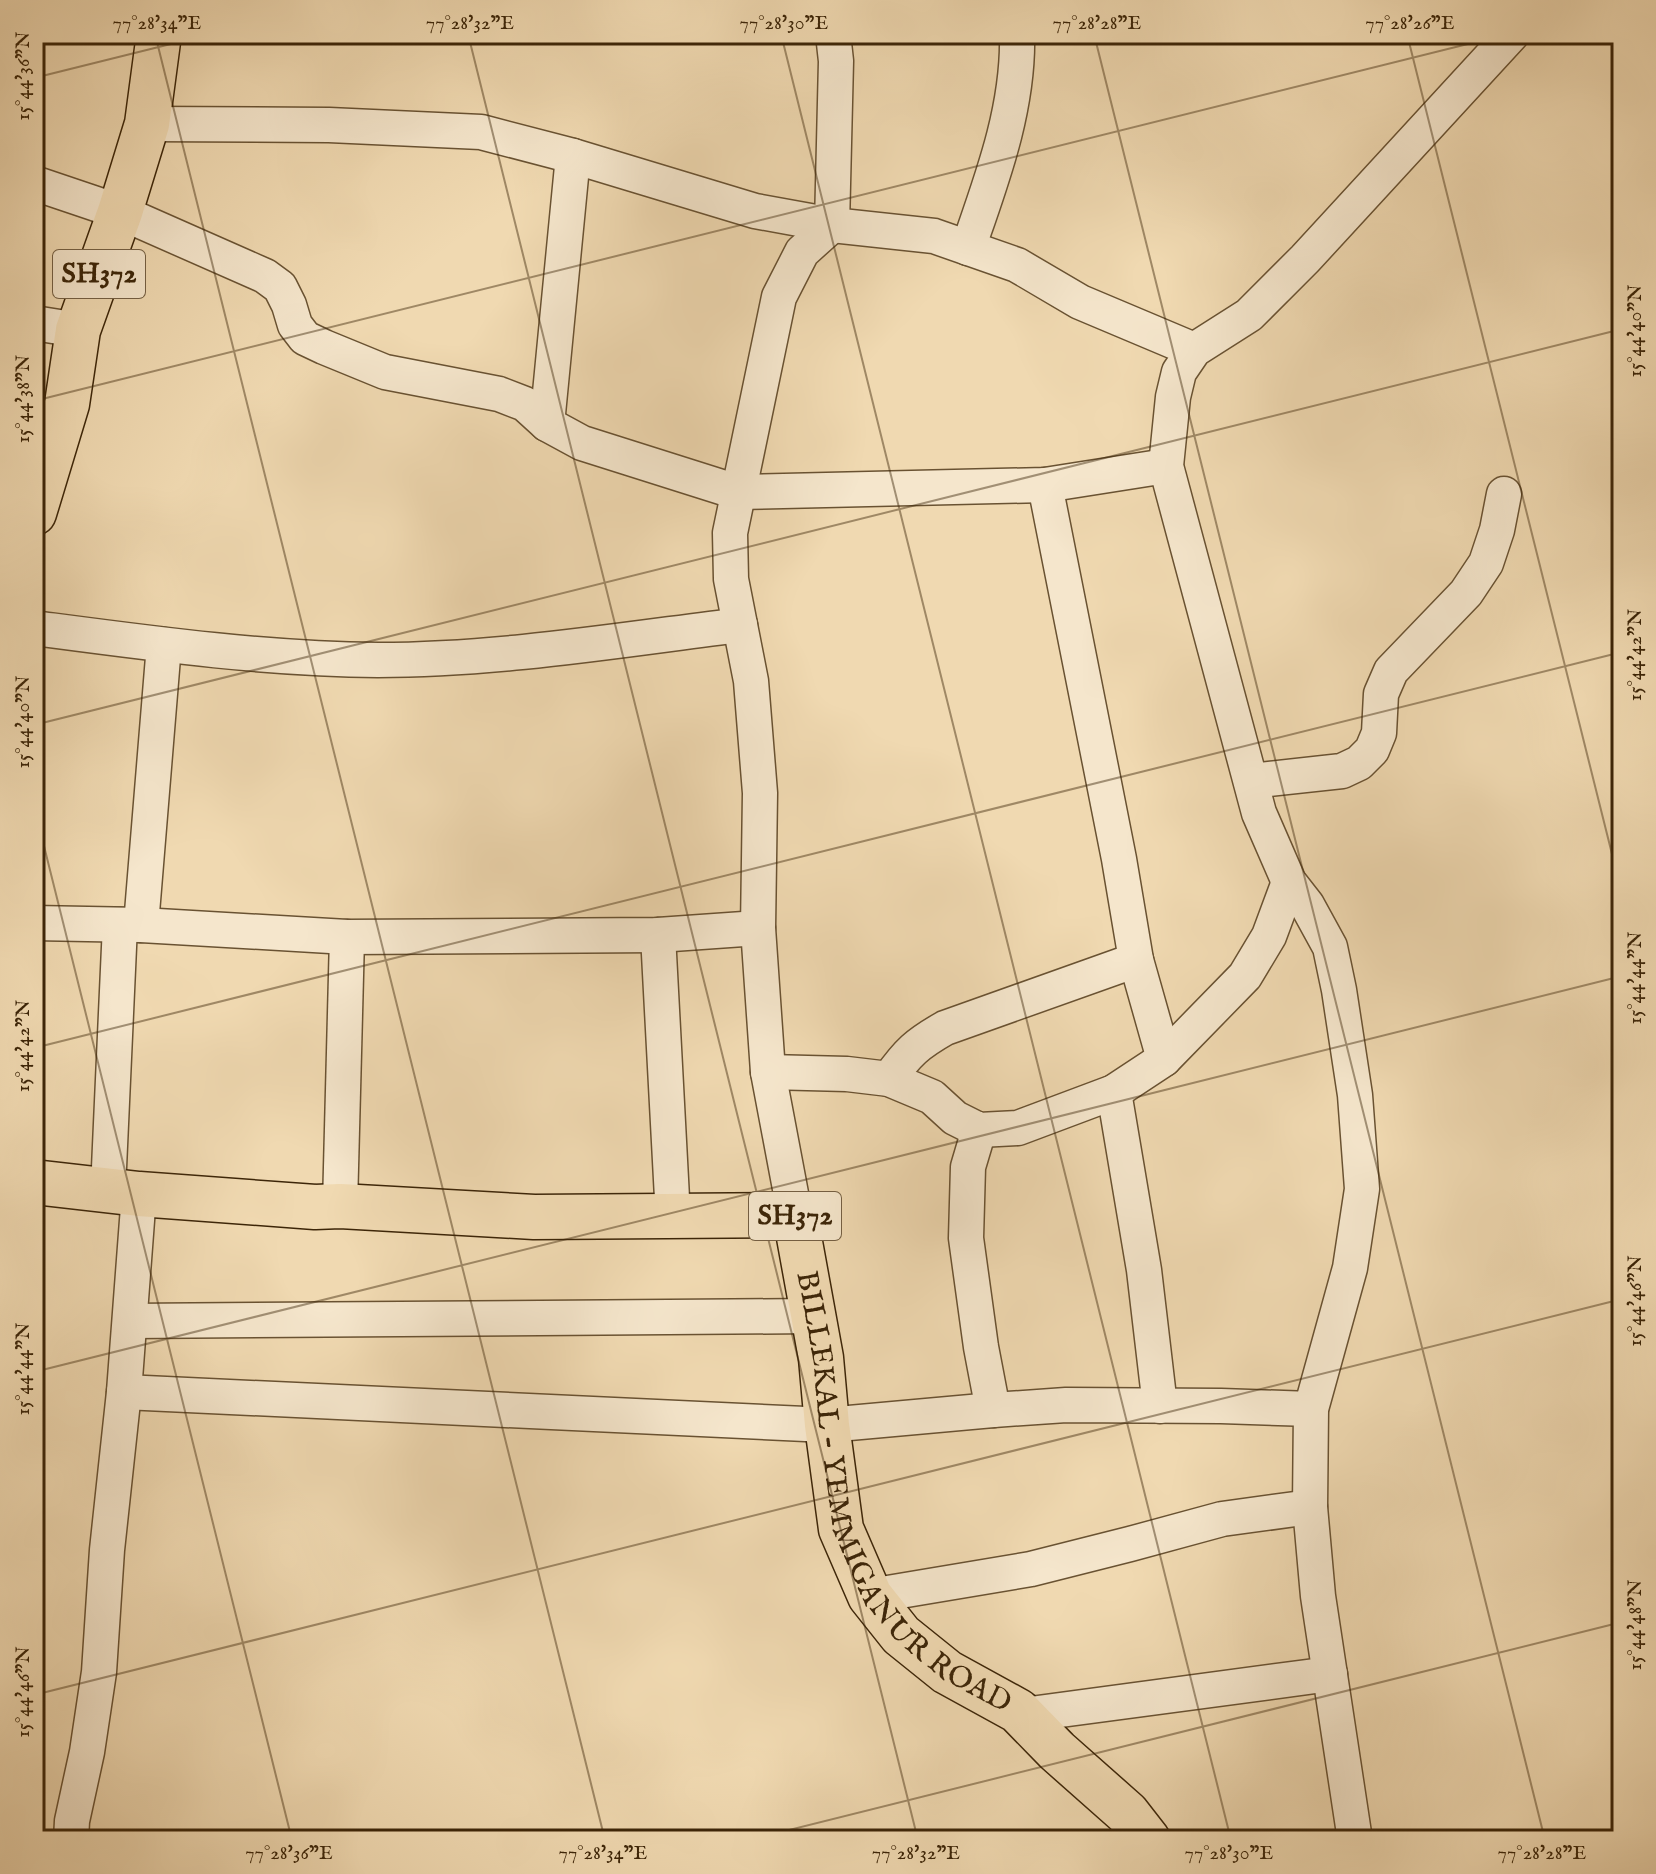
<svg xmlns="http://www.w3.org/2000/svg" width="1656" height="1874" font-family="'IM FELL English',serif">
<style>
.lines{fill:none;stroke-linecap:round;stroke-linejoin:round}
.minor-casing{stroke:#695232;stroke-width:37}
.primary-casing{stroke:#3c2508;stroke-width:47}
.minor{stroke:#f5e6cc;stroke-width:34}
.primary{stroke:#f0d9b1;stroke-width:44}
.ticks{fill:none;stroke:#3c2508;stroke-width:2;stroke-opacity:0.45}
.labels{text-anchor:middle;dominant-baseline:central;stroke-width:6;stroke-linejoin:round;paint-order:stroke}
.shield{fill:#f5e6cc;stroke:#745f43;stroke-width:2}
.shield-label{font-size:28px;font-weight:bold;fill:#3c2508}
.street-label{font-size:30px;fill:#3c2508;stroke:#f5e6cc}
.neatline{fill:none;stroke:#3c2508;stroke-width:3}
.ticks-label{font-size:20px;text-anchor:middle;fill:#3c2508}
</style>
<rect width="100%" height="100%" fill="#f0d9b1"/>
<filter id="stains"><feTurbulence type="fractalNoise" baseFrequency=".0025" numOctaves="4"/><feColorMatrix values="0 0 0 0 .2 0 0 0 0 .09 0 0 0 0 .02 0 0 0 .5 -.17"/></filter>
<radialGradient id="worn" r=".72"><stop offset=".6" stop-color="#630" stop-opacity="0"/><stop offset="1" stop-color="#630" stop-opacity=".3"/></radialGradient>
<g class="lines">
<defs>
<g id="minor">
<path d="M147,124L329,125L481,132L573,156L755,211L832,225L934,236L1017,265L1080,302L1194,350"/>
<path d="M34,183L120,212L265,276L280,287L289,305L295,325L305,338L324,347L385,372L499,394L525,404L547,424L582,443L737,492L1045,485L1166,466"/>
<path d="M968,248C992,179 1019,108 1017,34"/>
<path d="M34,323L78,330"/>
<path d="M547,424L573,156"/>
<path d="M1045,485L1119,859L1136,960L1164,1059"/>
<path d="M34,628C148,643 263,659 378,660C499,660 620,640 740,625"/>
<path d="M1251,781L1342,771L1359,763L1372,750L1379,733L1381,694L1391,671L1466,593L1486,563L1497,530L1504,494"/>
<path d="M34,923L141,925L347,937L658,935L758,928"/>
<path d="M141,925L164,645"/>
<path d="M658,935L673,1217"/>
<path d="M768,1072L847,1074L889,1079L932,1097L955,1118L979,1130L1018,1128L1114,1092L1164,1059L1245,976L1269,936L1289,882"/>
<path d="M889,1079C908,1052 917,1044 945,1028L1136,960"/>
<path d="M1114,1092L1144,1270L1160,1406"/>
<path d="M979,1130L968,1167L966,1238L981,1347L993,1410"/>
<path d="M108,1190L120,925"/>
<path d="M340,1206L347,937"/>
<path d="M795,1215L768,1072L758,928L760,793L751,681L731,579L730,533L779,297L802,252L832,225L836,61L833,34"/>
<path d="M130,1321L814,1316"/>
<path d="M124,1392L827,1425L993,1410L1066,1405L1221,1406L1311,1409"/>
<path d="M870,1596L1031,1569L1130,1544L1222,1519L1310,1507"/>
<path d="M1023,1715L1330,1674"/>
<path d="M71,1840L72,1821L87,1752L99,1672L107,1550L124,1392L139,1194"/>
<path d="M1355,1840L1318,1596L1310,1507L1311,1409L1350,1268L1362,1189L1355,1095L1339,990L1330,947L1307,905L1289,882L1259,813L1166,466L1173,397L1179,372L1194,350L1249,315L1305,259L1512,34"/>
</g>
<g id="primary">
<path d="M34,513L67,404L78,330L120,212L147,124L159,34"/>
<path id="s1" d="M34,1182L139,1194L315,1207L340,1206L534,1217L795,1215L821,1358L827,1425L841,1529L870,1596L901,1635L947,1672L1018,1711L1057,1751L1127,1813L1148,1840"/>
</g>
</defs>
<!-- minor casing -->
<use href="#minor" class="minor-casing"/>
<!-- primary casing -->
<use href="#primary" class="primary-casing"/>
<!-- minor -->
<use href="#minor" class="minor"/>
<!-- primary -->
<use href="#primary" class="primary"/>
</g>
<!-- ticks -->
<path class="ticks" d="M155,34L605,1840M468,34L918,1840M781,34L1231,1840M1094,34L1545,1840M1407,34L1622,894M34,78L211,34M34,401L1508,34M34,725L1622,329M34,806L292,1840M34,1048L1622,652M34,1372L1622,976M34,1695L1622,1299M749,1840L1622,1622"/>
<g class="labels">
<!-- shield labels -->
<g class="shield">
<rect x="53" y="250" width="92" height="48" rx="6"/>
<rect x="749" y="1192" width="92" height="48" rx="6"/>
</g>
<g class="shield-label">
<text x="99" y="274">SH372</text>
<text x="795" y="1216">SH372</text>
</g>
<!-- street labels -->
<g class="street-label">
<text stroke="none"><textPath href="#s1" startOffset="1076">BILLEKAL - YEMMIGANUR ROAD</textPath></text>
</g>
</g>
<!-- margin -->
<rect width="1656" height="1874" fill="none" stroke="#f0d9b1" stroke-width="88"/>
<rect x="44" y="44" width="1568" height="1786" class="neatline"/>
<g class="ticks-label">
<text x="157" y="29">77°28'34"E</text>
<text x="470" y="29">77°28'32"E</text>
<text x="784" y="29">77°28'30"E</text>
<text x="1097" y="29">77°28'28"E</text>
<text x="1410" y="29">77°28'26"E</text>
<text transform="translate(22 76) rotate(-90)" y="7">15°44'36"N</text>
<text transform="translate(1634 331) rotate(-90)" y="7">15°44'40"N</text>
<text transform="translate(22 399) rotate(-90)" y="7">15°44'38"N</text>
<text transform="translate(1634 655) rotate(-90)" y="7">15°44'42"N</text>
<text transform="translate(22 722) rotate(-90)" y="7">15°44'40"N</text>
<text transform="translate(1634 978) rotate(-90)" y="7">15°44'44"N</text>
<text transform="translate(22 1046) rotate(-90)" y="7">15°44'42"N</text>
<text transform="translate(1634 1301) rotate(-90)" y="7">15°44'46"N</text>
<text transform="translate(22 1369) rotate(-90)" y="7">15°44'44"N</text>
<text transform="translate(1634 1625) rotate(-90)" y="7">15°44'48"N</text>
<text transform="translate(22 1692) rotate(-90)" y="7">15°44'46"N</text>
<text x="289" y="1859">77°28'36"E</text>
<text x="603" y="1859">77°28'34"E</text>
<text x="916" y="1859">77°28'32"E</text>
<text x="1229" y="1859">77°28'30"E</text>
<text x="1542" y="1859">77°28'28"E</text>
</g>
<rect width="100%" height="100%" filter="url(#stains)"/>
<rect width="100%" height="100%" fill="url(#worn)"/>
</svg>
